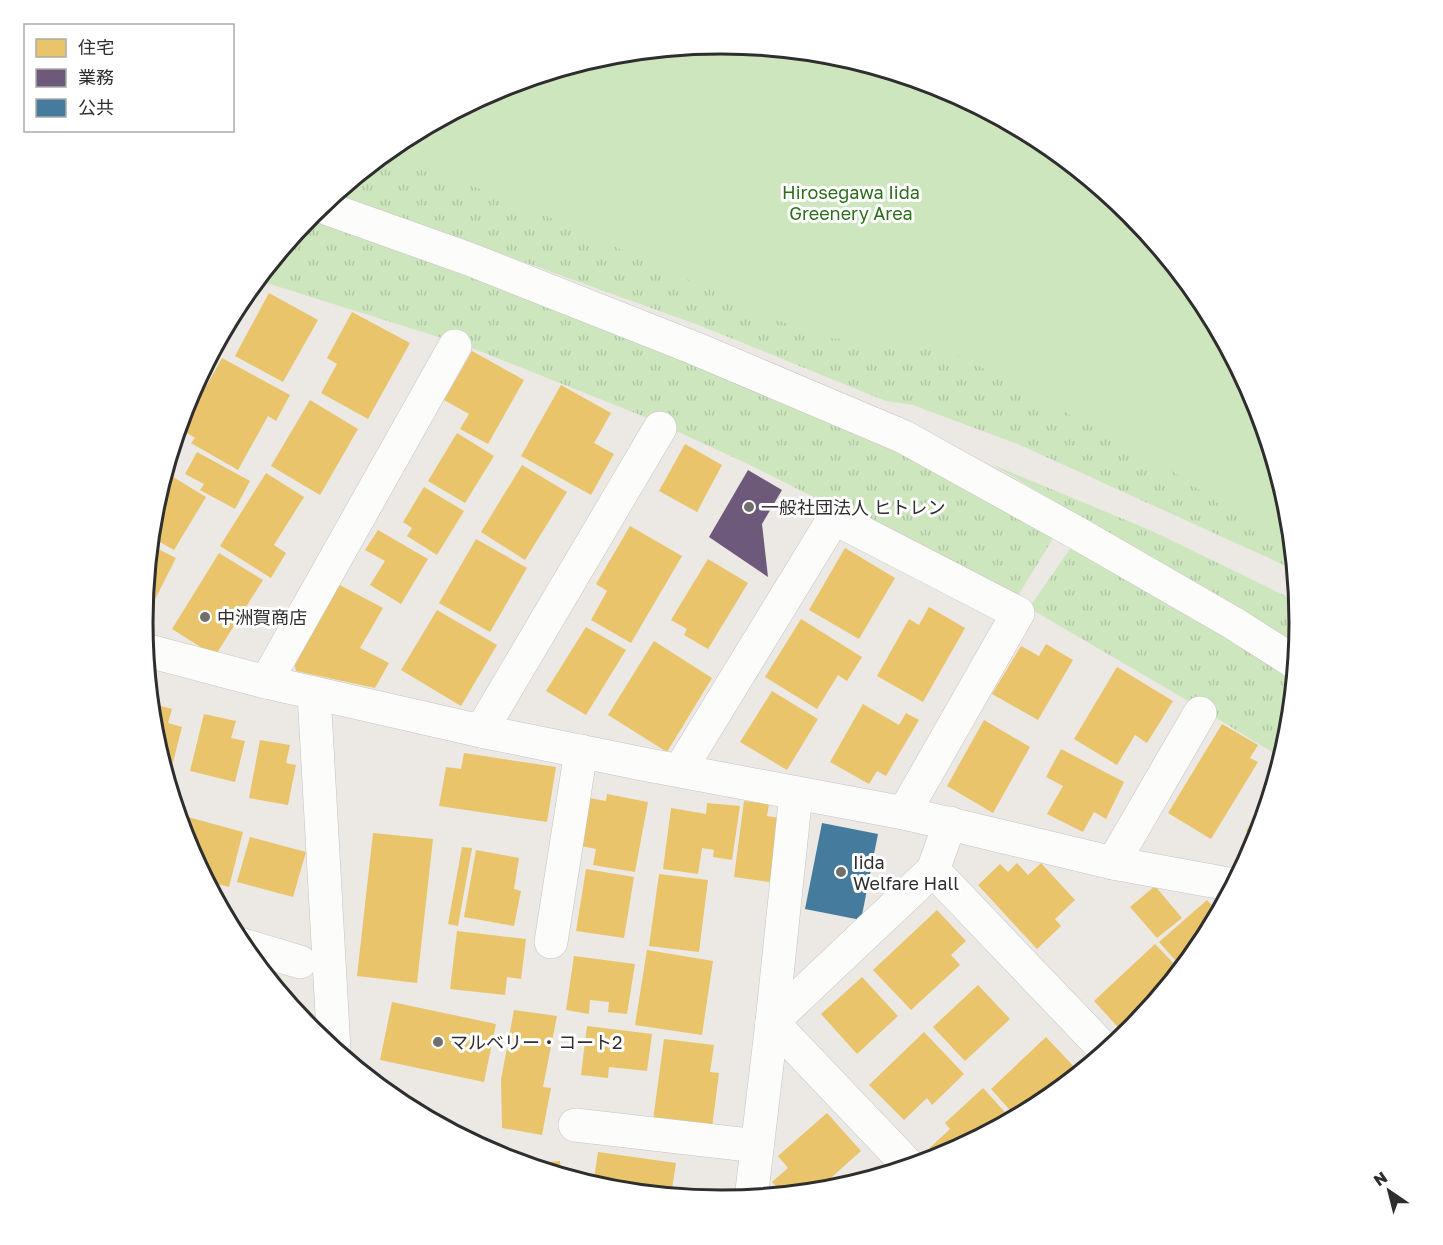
<svg xmlns="http://www.w3.org/2000/svg" width="1443" height="1245" font-family="'Golos Text','Noto Sans JP',sans-serif">
<style>
.grass{fill:url(#grass-tufts)}
.park{fill:#cee6be}
.homes{fill:#e9c46a}
.offices{fill:#6d597a}
.public{fill:#457b9d}
.lines{fill:none;stroke-linecap:round;stroke-linejoin:round}
.minor-casing{stroke:#c5c4c5;stroke-width:34}
.minor{stroke:#fcfcfb;stroke-width:33}
.poi-dot{fill:#706f6e;stroke:#fff;stroke-width:2}
.labels{text-anchor:middle;dominant-baseline:central;stroke-width:6;stroke-linejoin:round;paint-order:stroke}
.park-label{font-size:18px;fill:#2c6e1b;stroke:#fff}
.poi-label{font-size:18px;fill:#2e2e2e;stroke:#fff;text-anchor:start}
.rim{fill:none;stroke:#2e2e2e;stroke-width:3}
</style>
<defs>
<pattern id="grass-tufts" width="24" height="20" patternUnits="userSpaceOnUse" patternTransform="scale(1.5)"><rect width="24" height="20" fill="#cee6be"/><path d="M3 7l-1-3M5 7V3M7 7l1-3M15 17l-1-3M17 17v-4M19 17l1-3" fill="none" stroke="#b1c6a4"/></pattern>
</defs>
<rect width="100%" height="100%" fill="#ece8e4"/>
<!-- grass -->
<g class="grass">
<path d="M500,87L1257,401L1289,510L1295,570L1020,445L913,405L886,401L701,326L336,194L400,141Z"/>
<path d="M310,216L452,267L805,408L998,502L1055,535L1016,599L746,463L650,419L467,346L257,280Z"/>
<path d="M991,464L1152,531L1298,602L1300,623L1298,644Z"/>
<path d="M1072,546L1295,678L1289,736L1282,758L1195,705L1029,608Z"/>
</g>
<!-- park -->
<path class="park" d="M722,44L835,55L943,88L1043,141L1131,213L1203,301L1257,401L1289,510L1294,556L1162,464L945,348L816,337L502,196L381,157L400,141L500,87L609,55Z"/>
<!-- homes -->
<g class="homes">
<path d="M269,293L318,320L283,382L235,356Z"/>
<path d="M352,312L410,343L368,419L321,393L337,364L327,358Z"/>
<path d="M472,351L524,380L488,444L460,429L469,414L444,400Z"/>
<path d="M222,358L290,395L276,421L268,416L238,470L191,443L195,438L182,430Z"/>
<path d="M561,385L611,413L594,443L614,454L591,495L521,456Z"/>
<path d="M310,400L358,429L320,495L271,466Z"/>
<path d="M457,433L494,456L465,503L428,481Z"/>
<path d="M685,444L722,465L697,512L659,491Z"/>
<path d="M197,452L250,481L235,509L200,490L204,484L185,474Z"/>
<path d="M522,465L567,492L525,560L481,532Z"/>
<path d="M165,472L206,497L174,550L151,537L154,509Z"/>
<path d="M266,473L304,497L274,545L286,553L271,578L220,546Z"/>
<path d="M424,487L464,511L437,555L407,536L412,528L403,522Z"/>
<path d="M630,526L682,556L631,643L591,620L607,591L596,584Z"/>
<path d="M378,530L428,559L401,604L370,585L385,561L365,550Z"/>
<path d="M476,539L527,568L490,632L439,603Z"/>
<path d="M150,545L176,558L143,623V622Z"/>
<path d="M845,548L895,578L859,639L809,610Z"/>
<path d="M219,553L263,580L215,656L172,629Z"/>
<path d="M708,559L748,583L708,649L684,635L687,629L671,620Z"/>
<path d="M334,582L383,608L360,648L389,663L375,688L296,671L293,657Z"/>
<path d="M929,607L965,628L923,702L877,676L909,619L919,625Z"/>
<path d="M437,610L497,645L461,706L401,670Z"/>
<path d="M801,619L862,657L847,681L838,675L817,709L765,677Z"/>
<path d="M586,627L626,650L586,715L546,691Z"/>
<path d="M654,641L712,678L667,752L608,715Z"/>
<path d="M1046,644L1073,660L1038,720L992,694L1021,646L1039,656Z"/>
<path d="M1117,667L1173,701L1147,743L1135,735L1117,765L1074,739Z"/>
<path d="M772,691L818,719L787,770L740,742Z"/>
<path d="M150,703L172,709L168,723L182,727L172,766L162,763L154,735Z"/>
<path d="M863,704L899,725L906,713L919,720L886,776L877,771L869,784L830,762Z"/>
<path d="M204,714L236,721L231,738L245,741L235,782L190,771Z"/>
<path d="M984,720L1030,747L993,813L947,786Z"/>
<path d="M1222,724L1258,745L1250,758L1258,762L1211,839L1168,813Z"/>
<path d="M260,740L290,745L286,763L296,765L288,805L249,798Z"/>
<path d="M1061,749L1124,782L1106,819L1094,812L1083,832L1047,814L1063,786L1046,777Z"/>
<path d="M464,753L556,767L547,822L439,806L446,767L461,769Z"/>
<path d="M1273,788V789L1258,838L1246,831Z"/>
<path d="M607,794L648,802L635,872L593,865L596,849L581,846L589,798L606,801Z"/>
<path d="M744,801L769,804L767,816L779,818L770,882L734,877Z"/>
<path d="M707,803L740,806L732,860L713,857L714,850L702,848L698,874L663,869L671,808L706,814Z"/>
<path d="M177,814L243,832L229,887L207,881L186,844Z"/>
<path d="M373,833L433,839L417,983L357,976Z"/>
<path d="M250,837L306,852L293,897L237,882Z"/>
<path d="M462,847L472,848L458,926L448,924Z"/>
<path d="M476,850L519,858L514,889L521,891L514,926L464,917Z"/>
<path d="M1017,863L1028,875L1041,863L1075,900L1055,919L1061,926L1037,949L978,885L1000,864L1008,872Z"/>
<path d="M586,869L634,877L624,938L576,931Z"/>
<path d="M659,874L708,880L699,952L649,946Z"/>
<path d="M1155,886L1182,918L1157,938L1130,907Z"/>
<path d="M1207,900L1219,913L1203,944L1183,969L1159,942Z"/>
<path d="M937,910L966,941L951,955L960,965L911,1010L873,970Z"/>
<path d="M457,931L526,939L521,979L507,977L505,995L450,989Z"/>
<path d="M1155,944L1181,971L1126,1036L1094,1001Z"/>
<path d="M647,950L713,961L702,1035L635,1025Z"/>
<path d="M574,956L635,964L627,1014L608,1012L609,1002L590,1000L589,1014L566,1010Z"/>
<path d="M862,977L898,1016L857,1054L821,1014Z"/>
<path d="M978,985L1010,1019L965,1061L933,1027Z"/>
<path d="M392,1002L496,1024L484,1082L380,1060Z"/>
<path d="M514,1010L557,1016L543,1087L551,1088L542,1135L502,1128L501,1080Z"/>
<path d="M587,1026L652,1034L647,1071L609,1067L608,1078L581,1075Z"/>
<path d="M924,1032L964,1074L932,1105L927,1098L904,1120L869,1085Z"/>
<path d="M1046,1037L1080,1073L1043,1104L1017,1118L991,1089Z"/>
<path d="M664,1039L714,1045L710,1072L719,1073L712,1128L653,1120Z"/>
<path d="M983,1088L1012,1120L943,1158L930,1161L923,1154L950,1129L945,1123Z"/>
<path d="M827,1113L861,1151L815,1192L785,1195L772,1182L788,1168L778,1156Z"/>
<path d="M598,1152L676,1163L672,1189L685,1191L684,1198L608,1190L593,1186Z"/>
<path d="M560,1161L561,1176L523,1165V1164Z"/>
</g>
<!-- offices -->
<path class="offices" d="M748,470L782,490L762,524L768,577L709,537Z"/>
<!-- public -->
<path class="public" d="M822,823L878,834L861,920L805,909Z"/>
<g class="lines">
<defs>
<g id="minor">
<path d="M320,206L469,259L694,348L904,437L1077,533L1233,623L1296,663"/>
<path d="M145,650L266,682L481,731L643,764L904,813L1113,863L1234,885"/>
<path d="M266,682L455,346"/>
<path d="M314,693L334,1050"/>
<path d="M481,731L660,428"/>
<path d="M680,770L834,518L1018,613L904,813"/>
<path d="M796,793L772,1022L910,1167"/>
<path d="M1113,863L1200,713"/>
<path d="M933,870L1107,1052"/>
<path d="M551,942L581,751"/>
<path d="M240,944L300,962"/>
<path d="M575,1125L757,1146"/>
<path d="M751,1199L772,1022L933,870L950,823"/>
</g>
</defs>
<!-- minor casing -->
<use href="#minor" class="minor-casing"/>
<!-- minor -->
<use href="#minor" class="minor"/>
</g>
<!-- markers -->
<g class="poi-dot">
<circle cx="749" cy="507" r="6"/>
<circle cx="205" cy="617" r="6"/>
<circle cx="841" cy="872" r="6"/>
<circle cx="438" cy="1042" r="6"/>
</g>
<g class="labels">
<!-- park labels -->
<g class="park-label">
<text x="851" y="192">Hirosegawa Iida<tspan x="851" dy="21">Greenery Area</tspan></text>
</g>
<!-- poi labels -->
<g class="poi-label">
<text x="761" y="507">一般社団法人 ヒトレン</text>
<text x="217" y="617">中洲賀商店</text>
<text x="853" y="862">Iida<tspan x="853" dy="21">Welfare Hall</tspan></text>
<text x="450" y="1042">マルベリー・コート2</text>
</g>
</g>
<!-- crop -->
<path d="M0 0H1443V1245H0ZM153 622a568 568 0 1 1 1136 0a568 568 0 1 1-1136 0Z" fill="#fff" fill-rule="evenodd"/>
<path class="rim" d="M153 622a568 568 0 1 1 1136 0a568 568 0 1 1-1136 0Z"/>
<!-- legend -->
<rect x="24" y="24" width="210" height="108" fill="#ffffff" stroke="#ababab" stroke-width="1.5"/>
<rect x="36" y="39" width="30" height="18" fill="#e9c46a" stroke="#ababab" stroke-width="1.5"/>
<text x="78" y="54" font-size="18" fill="#2e2e2e">住宅</text>
<rect x="36" y="69" width="30" height="18" fill="#6d597a" stroke="#ababab" stroke-width="1.5"/>
<text x="78" y="84" font-size="18" fill="#2e2e2e">業務</text>
<rect x="36" y="99" width="30" height="18" fill="#457b9d" stroke="#ababab" stroke-width="1.5"/>
<text x="78" y="114" font-size="18" fill="#2e2e2e">公共</text>
<!-- north arrow -->
<g transform="translate(1389 1191) rotate(325)" stroke="#ffffff" stroke-width="4.5" paint-order="stroke">
<path d="M0-4.5L10 22L0 15L-10 22Z" fill="#2e2e2e"/>
<text y="-9" font-size="16" font-weight="bold" text-anchor="middle" fill="#2e2e2e">N</text>
</g>
</svg>
